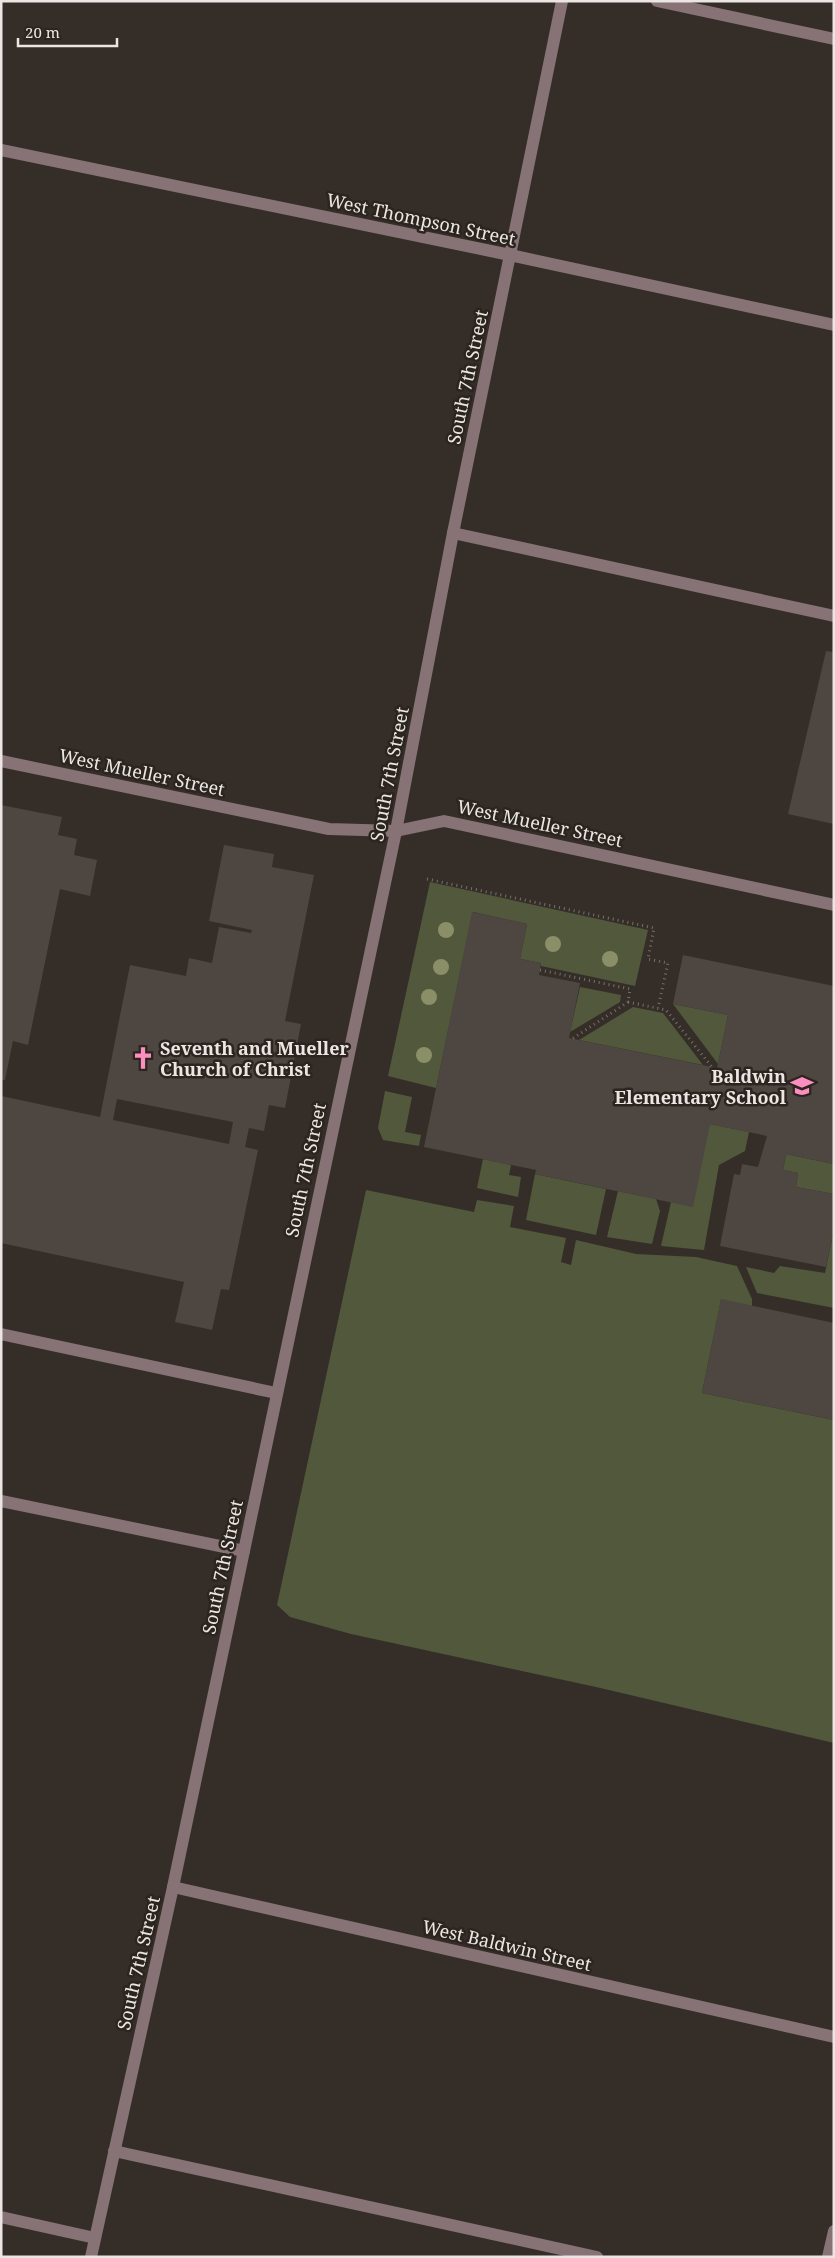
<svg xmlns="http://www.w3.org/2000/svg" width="835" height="2258" font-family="'Noto Serif',serif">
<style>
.green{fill:#51583b}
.building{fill:#4e4640;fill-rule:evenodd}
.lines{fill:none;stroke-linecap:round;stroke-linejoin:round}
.path{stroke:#76706b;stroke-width:3;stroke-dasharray:1 4;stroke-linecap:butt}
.minor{stroke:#877376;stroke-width:12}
.tree{fill:#8a8f68}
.labels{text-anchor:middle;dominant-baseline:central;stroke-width:5;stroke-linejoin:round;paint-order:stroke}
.street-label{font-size:18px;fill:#ebe6e3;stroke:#2b241f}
.poi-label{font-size:18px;font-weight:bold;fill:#ebe6e3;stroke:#2b241f;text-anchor:start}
</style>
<rect width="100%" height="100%" fill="#352e28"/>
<!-- green -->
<g class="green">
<path d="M430,882L648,930L635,986L541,966V963L520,959L527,924L473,912L436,1088L388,1076Z"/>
<path d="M580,987L621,995L620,1002L570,1032Z"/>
<path d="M673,1004L728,1015L718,1064Z"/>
<path d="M633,1007L663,1013L703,1065L579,1040Z"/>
<path d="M385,1091L412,1097L405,1132L421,1135L419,1146L383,1140L378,1128Z"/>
<path d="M710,1124L749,1132L745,1151L719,1165L704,1250L661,1246L671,1202Z"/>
<path d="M786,1154L834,1164V1194L796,1187L798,1173L783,1170Z"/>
<path d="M483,1159L511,1165L509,1175L521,1177L518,1197L477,1188Z"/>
<path d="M535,1174L606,1189L596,1235L526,1220Z"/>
<path d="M366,1190L474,1212L477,1200L514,1206L510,1227L566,1238L561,1262L571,1265L576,1240L636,1254L696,1257L737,1266L752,1299V1306L721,1300L702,1393L834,1420V1743L596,1687L351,1634L290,1617L277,1605Z"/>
<path d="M618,1191L656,1199L660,1211L652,1244L607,1237Z"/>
<path d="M834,1229V1308L757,1293L746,1267L774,1273L780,1266L825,1273Z"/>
</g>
<!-- building -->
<g class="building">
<path d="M826,651L834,652V824L788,814Z"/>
<path d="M1,805L62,817L58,835L77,839L74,855L97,860L90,896L60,889L28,1045L13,1041L5,1080H1Z"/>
<path d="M224,845L274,854L272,867L314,875L285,1021L301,1024L285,1108L269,1105L264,1131L249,1128L245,1147L258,1150L229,1290L221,1289L212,1330L175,1322L184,1282L1,1243V1096L100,1117L130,965L186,976L189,958L212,963L219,927L251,933L252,930L209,921ZM117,1099L233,1122L229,1144L113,1120Z"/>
<path d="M472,912L527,924L520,959L541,963L539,975L580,983L569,1038L717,1068L728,1015L673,1004L683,955L834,986V1164L786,1154L783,1170L798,1173L796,1187L834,1194V1229L826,1267L720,1246L734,1174L740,1175L742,1164L758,1167L767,1136L710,1124L693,1207L535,1174L536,1170L424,1147Z"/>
<path d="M721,1299L834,1323V1420L702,1393Z"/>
</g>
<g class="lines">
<!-- path -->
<g class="path">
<path d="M427,879L654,928L648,959L668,963L658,1008"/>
<path d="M540,970L630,989L628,1002L572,1039"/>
<path d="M628,1002L666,1010L712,1067"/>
</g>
<!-- minor -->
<g class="minor">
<path d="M657,1L834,39"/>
<path d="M1,150L510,255L834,325"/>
<path d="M453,533L834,616"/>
<path d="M1,761L329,829L396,831L444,821L834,905"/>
<path d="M1,1334L276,1393"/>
<path d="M1,1501L244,1551"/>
<path d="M173,1887L834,2037"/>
<path d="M114,2151L597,2257"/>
<path d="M1,2217L95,2238"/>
<path d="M91,2257L173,1887L396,831L453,533L562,1"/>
<path d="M828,2257L834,2231"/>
</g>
</g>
<!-- trees -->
<g class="tree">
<circle cx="446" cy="930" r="8"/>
<circle cx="553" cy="944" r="8"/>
<circle cx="610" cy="959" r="8"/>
<circle cx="441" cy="967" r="8"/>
<circle cx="429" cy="997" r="8"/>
<circle cx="424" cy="1055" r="8"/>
</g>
<!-- icons -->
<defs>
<symbol id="church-bare" viewBox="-9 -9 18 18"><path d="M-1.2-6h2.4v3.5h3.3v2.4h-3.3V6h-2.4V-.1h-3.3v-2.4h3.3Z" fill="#fd8ec0" stroke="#2b241f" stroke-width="2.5" paint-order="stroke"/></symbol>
<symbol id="school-bare" viewBox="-9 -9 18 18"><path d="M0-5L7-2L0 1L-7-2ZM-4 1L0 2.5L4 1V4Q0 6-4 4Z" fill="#fd8ec0" stroke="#2b241f" stroke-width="2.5" paint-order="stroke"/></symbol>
</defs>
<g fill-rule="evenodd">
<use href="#church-bare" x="127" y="1042" width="32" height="32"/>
<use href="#school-bare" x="786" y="1070" width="32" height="32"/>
</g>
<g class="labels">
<!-- street labels -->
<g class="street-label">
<text transform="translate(421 219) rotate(12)">West Thompson Street</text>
<text transform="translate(467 377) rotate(-78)">South 7th Street</text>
<text transform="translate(142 772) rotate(12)">West Mueller Street</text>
<text transform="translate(389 774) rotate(-79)">South 7th Street</text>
<text transform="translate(540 823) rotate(12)">West Mueller Street</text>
<text transform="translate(305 1170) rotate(-78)">South 7th Street</text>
<text transform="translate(222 1567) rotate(-78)">South 7th Street</text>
<text transform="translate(507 1945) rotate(13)">West Baldwin Street</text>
<text transform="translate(138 1963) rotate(-77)">South 7th Street</text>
</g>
<!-- poi labels -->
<g class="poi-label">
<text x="160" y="1048">Seventh and Mueller<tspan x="160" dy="21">Church of Christ</tspan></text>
<text x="786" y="1076" text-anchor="end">Baldwin<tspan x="786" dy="21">Elementary School</tspan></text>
</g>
</g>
<!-- border -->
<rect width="835" height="2258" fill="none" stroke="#ebe6e3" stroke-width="5"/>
<!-- scale -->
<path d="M18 38v8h99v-8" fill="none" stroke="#ebe6e3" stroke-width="2.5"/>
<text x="25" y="38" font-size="15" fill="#ebe6e3" stroke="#2b241f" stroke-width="4" paint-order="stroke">20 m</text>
</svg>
